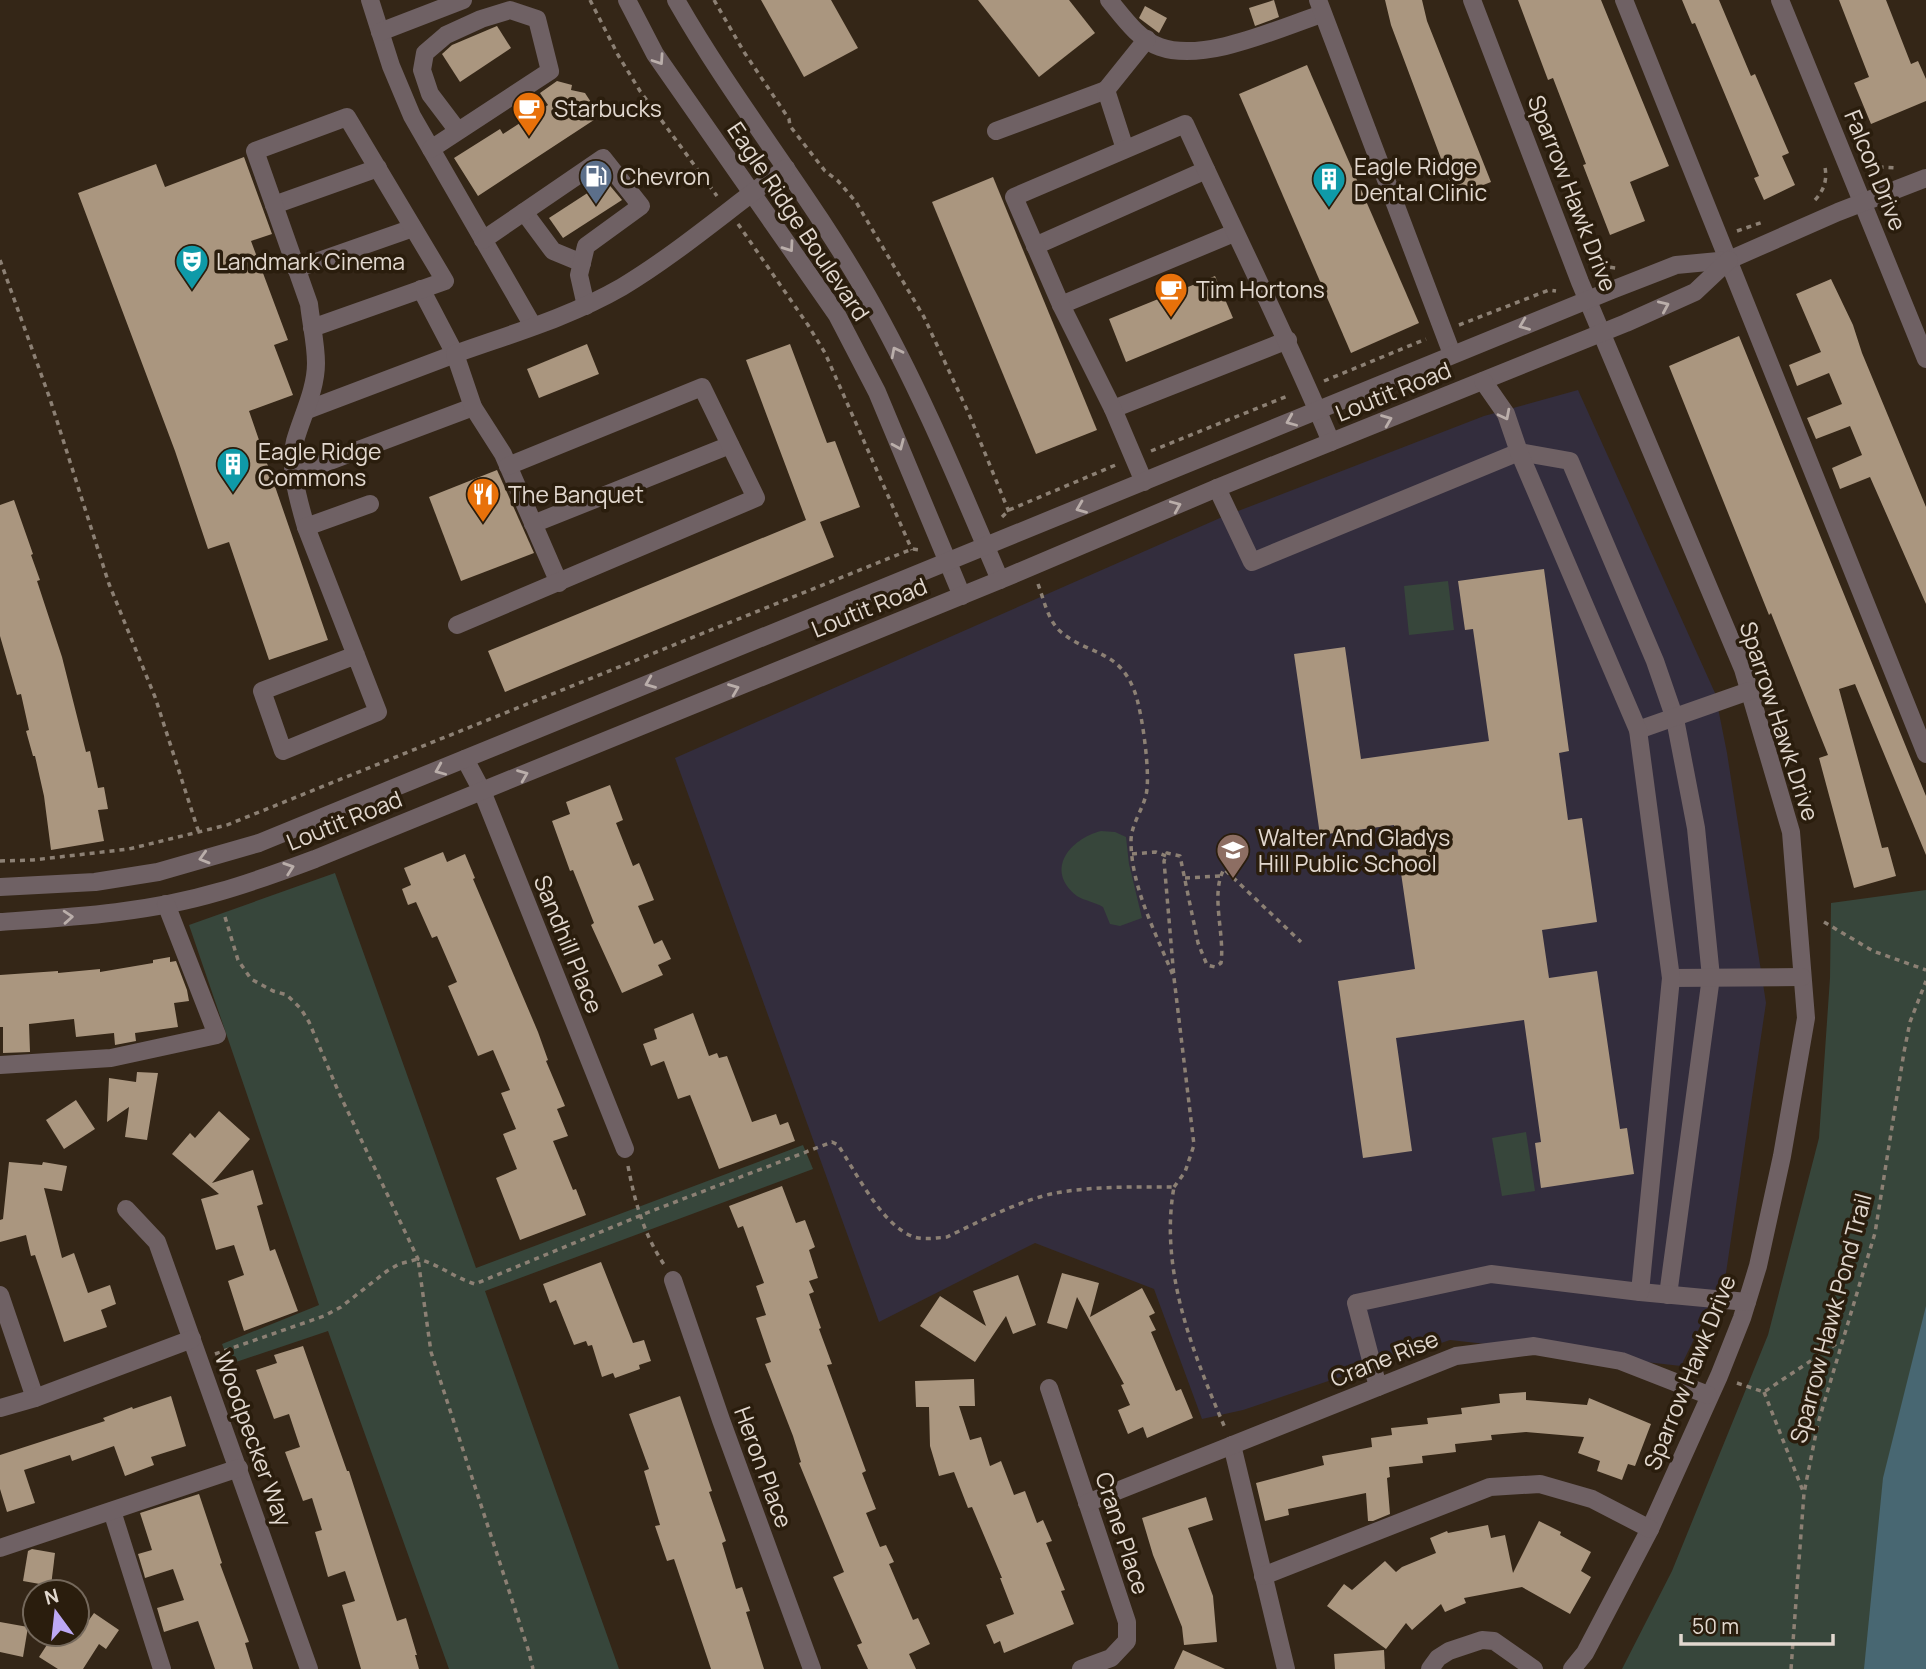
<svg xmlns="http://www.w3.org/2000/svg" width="1926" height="1669" font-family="Manrope,sans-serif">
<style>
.education{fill:#332d3d}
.green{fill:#37463b}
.water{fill:#486772}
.building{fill:#aa967f}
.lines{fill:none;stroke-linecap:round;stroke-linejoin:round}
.path{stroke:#8c8074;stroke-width:3.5;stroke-dasharray:5 5;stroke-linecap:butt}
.minor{stroke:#6f6164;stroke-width:18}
.oneway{stroke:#baaeaa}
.labels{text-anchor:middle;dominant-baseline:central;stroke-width:7;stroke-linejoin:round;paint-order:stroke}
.poi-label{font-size:23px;fill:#e2d8cf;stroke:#2a1d0d;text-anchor:start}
.street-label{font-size:23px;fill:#e2d8cf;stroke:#2a1d0d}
</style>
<rect width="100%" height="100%" fill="#342617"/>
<!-- education -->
<path class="education" d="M1578,390L1715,693L1727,753L1766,1003L1726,1273L1681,1366L1450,1340L1243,1410L1202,1419L1154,1289L1035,1243L879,1322L675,758L1220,518L1484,416Z"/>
<!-- green -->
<g class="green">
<path d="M1448,581L1454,630L1409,635L1404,586Z"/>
<path d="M1101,831L1115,832L1126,837L1129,864L1142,918L1120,926L1110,924L1103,907C1095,902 1085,901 1077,896C1044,870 1070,839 1101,831Z"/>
<path d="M335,873L476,1268L803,1145L813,1169L485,1291L619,1669H449L328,1331L230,1364L222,1344L319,1305L189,925Z"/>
<path d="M1926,890V1669H1622L1672,1571L1768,1335L1819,1138L1830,978L1831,903Z"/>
<path d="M1526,1132L1535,1191L1502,1196L1492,1138Z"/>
</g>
<!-- water -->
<path class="water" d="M1926,1306V1669H1864L1883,1478Z"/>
<!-- building -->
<g class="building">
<path d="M761,0H831L858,48L804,77Z"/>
<path d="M978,0H1069L1095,33L1039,77Z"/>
<path d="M1274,0L1279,17L1255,26L1249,8Z"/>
<path d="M1385,0H1422L1427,21L1491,182L1455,196L1391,25Z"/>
<path d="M1518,0H1601L1669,166L1630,182L1645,221L1610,235L1583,165L1586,164L1553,78L1548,80Z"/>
<path d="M1682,0H1719L1751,76L1755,74L1789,153L1782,156L1795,185L1764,200L1754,178L1759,176L1695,23L1692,24Z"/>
<path d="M1839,0H1886L1911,64L1918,61L1926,79V101L1871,124L1854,83L1869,77Z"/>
<path d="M1145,6L1167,18L1159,33L1139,18Z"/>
<path d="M497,26L511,48L460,82L442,54L452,45Z"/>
<path d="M1307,65L1419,323L1351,353L1239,94Z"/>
<path d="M557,81L572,85L571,90L585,93L600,116L478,196L454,158L500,129L503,134L548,105L540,93Z"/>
<path d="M244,157L272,234L251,241L288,340L274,345L293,395L249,411L328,640L269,660L229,542L208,549L175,451L78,193L156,164L165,187Z"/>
<path d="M993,177L1097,430L1036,454L932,202Z"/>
<path d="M606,181L622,200L563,238L549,218Z"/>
<path d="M1215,276L1233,318L1126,362L1109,319Z"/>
<path d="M1831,279L1853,325L1862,353L1926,507V604L1870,477L1840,489L1832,468L1862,455L1850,426L1816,439L1807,418L1842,404L1829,373L1797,386L1789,365L1821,352L1796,294Z"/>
<path d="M1739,336L1926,796V855L1855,684L1839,689L1882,848L1888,847L1896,876L1854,888L1819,758L1828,755L1771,613L1769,615L1669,366Z"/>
<path d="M587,344L599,374L539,398L527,369Z"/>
<path d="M790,344L827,443L835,441L860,507L820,522L834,557L505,692L488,651L806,520L746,360Z"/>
<path d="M497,470L534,553L461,581L429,497Z"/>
<path d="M14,500L33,554L31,555L40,580L37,581L62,657L86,752L90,751L98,788L104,787L108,809L98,810L104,841L51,850L44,796L35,756H33L26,731L29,730L21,694L17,695L0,636V505Z"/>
<path d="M1544,569L1569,751L1559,753L1568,820L1582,818L1597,922L1542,930L1549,978L1597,971L1620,1129L1627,1128L1634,1174L1541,1188L1535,1143L1541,1142L1524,1020L1396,1038L1412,1151L1363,1158L1338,981L1415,969L1394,825L1320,835L1294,654L1345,647L1361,759L1489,741L1473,629L1465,630L1458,581Z"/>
<path d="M610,785L623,820L616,823L633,866L639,863L654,900L638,906L654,944L662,940L671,959L658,965L663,975L622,993L591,925L594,923L573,870L570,871L552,821L570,814L566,802Z"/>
<path d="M443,852L447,862L465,854L475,878L473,879L538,1032L548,1060L546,1061L565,1106L557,1109L568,1136L553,1141L573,1190L576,1189L586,1215L520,1240L496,1178L517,1169L503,1134L516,1129L501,1093L510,1090L493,1050L478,1056L448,986L457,982L437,936L432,938L416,902L408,905L402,889L411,885L404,868Z"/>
<path d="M170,957V962L176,961L187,990L189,1001L174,1003L178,1027L135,1033L136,1041L115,1045L114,1033L76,1037L74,1019L29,1024L30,1052L3,1053V1027H0V975L58,971V973L100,969V972L153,963V960Z"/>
<path d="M693,1013L709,1056L717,1053L719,1058L727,1056L752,1122L776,1114L780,1125L788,1122L795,1141L719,1169L690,1095L678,1099L664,1061L651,1066L643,1044L657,1039L654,1029Z"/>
<path d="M137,1072L158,1073L147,1140L125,1137L129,1107L107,1122L109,1078L136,1082Z"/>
<path d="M76,1100L95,1129L64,1149L46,1120Z"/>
<path d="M219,1111L250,1139L212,1183L253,1170L263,1204L257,1206L270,1251L275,1249L298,1311L244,1331L228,1281L244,1275L234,1245L216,1250L201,1199L219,1194L172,1154L190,1133L195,1138Z"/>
<path d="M9,1162L42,1165L43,1162L67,1166L62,1191L44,1188L62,1258L74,1253L88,1293L110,1285L116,1304L101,1310L107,1327L64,1342L35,1255L31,1256L26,1235L0,1242V1220L3,1219Z"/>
<path d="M782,1186L796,1223L805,1220L815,1247L809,1250L818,1278L809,1281L814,1292L809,1294L821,1328L819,1329L832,1364L827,1365L866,1471L862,1473L876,1509L866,1513L880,1547L886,1545L894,1562L889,1564L913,1620L918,1618L930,1644L909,1654L916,1669H868L857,1645L862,1643L833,1577L844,1572L799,1463L801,1462L793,1436L765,1364L771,1362L756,1318L766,1315L756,1286L764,1283L743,1226L738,1228L729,1206Z"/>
<path d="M601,1262L633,1343L644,1340L651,1361L639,1365L640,1369L615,1378L613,1373L602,1377L592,1345L588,1346L586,1341L574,1345L556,1300L550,1303L543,1284Z"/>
<path d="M1062,1273L1099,1283L1090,1317L1142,1288L1155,1313L1149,1316L1156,1330L1151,1332L1176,1391L1181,1389L1193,1418L1147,1438L1143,1427L1128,1434L1118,1410L1130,1405L1121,1385L1124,1384L1077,1297L1067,1329L1047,1323Z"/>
<path d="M1018,1275L1036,1325L1013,1334L1006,1316L975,1362L920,1326L940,1296L986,1326L973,1291Z"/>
<path d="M303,1346L347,1471H349L397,1621L406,1618L417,1655H415L419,1669H361L342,1605L355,1601L345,1571L328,1577L315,1532L322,1530L312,1498L303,1501L285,1452L300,1447L289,1414L274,1419L256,1370L277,1363L274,1355Z"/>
<path d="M974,1379L975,1406H959L970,1440L981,1437L990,1466L1001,1461L1014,1495L1025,1491L1037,1523L1043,1520L1052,1541L1046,1543L1065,1590L1061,1591L1074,1624L1004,1653L1000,1641L994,1644L986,1625L1014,1614L1000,1578H1002L972,1507L968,1508L954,1472L939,1476L930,1446L929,1407H916L915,1381Z"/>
<path d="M1526,1392V1400L1587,1405L1589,1398L1651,1424L1635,1466L1628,1464L1622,1480L1597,1471L1600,1461L1578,1453L1584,1437L1526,1432L1491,1435L1492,1440L1455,1444L1456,1452L1422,1456L1423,1463L1389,1467L1390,1477L1387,1478L1390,1514L1373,1521H1368L1366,1493L1288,1509L1289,1515L1265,1521L1256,1483L1324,1465L1322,1456L1372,1447L1371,1438L1392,1435L1391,1428L1428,1424L1427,1418L1462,1414L1461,1408L1500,1403L1499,1394Z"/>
<path d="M171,1396L186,1446L151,1457L154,1465L125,1476L114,1446L72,1461L70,1455L24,1470L35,1503L7,1512L0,1489V1455L105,1421L103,1418L132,1407L133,1409Z"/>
<path d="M680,1396L712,1491L709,1492L726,1541L722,1543L736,1589L742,1587L750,1611L746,1612L764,1669H711L674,1559L667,1561L655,1526L660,1525L644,1471L649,1469L629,1414Z"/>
<path d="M199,1494L222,1563L220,1564L249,1642L245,1643L253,1669H215L198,1621L164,1632L157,1608L184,1600L173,1569L145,1578L144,1574L138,1554L152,1550L140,1513Z"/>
<path d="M1206,1497L1213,1520L1188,1528L1213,1596L1217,1642L1184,1645L1182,1627L1153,1555L1142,1518Z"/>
<path d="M1539,1521L1561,1532L1560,1535L1591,1552L1581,1571L1591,1577L1570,1614L1522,1587L1464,1598L1466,1603L1445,1612L1441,1604L1412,1630L1406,1623L1386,1649L1327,1606L1344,1584L1352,1590L1385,1561L1396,1572L1402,1567L1436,1553L1430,1538L1447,1531L1448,1533L1488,1525L1491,1538L1505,1535L1513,1573Z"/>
<path d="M32,1549L55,1553L51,1586L23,1581L28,1551Z"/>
<path d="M94,1613L119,1630L106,1649L99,1644L83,1669H58L39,1657L54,1634H79Z"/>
<path d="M0,1622L28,1627L23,1657L0,1652Z"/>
<path d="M1183,1650L1225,1669H1174Z"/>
<path d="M1384,1650L1385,1669H1335L1334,1654Z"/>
</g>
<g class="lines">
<!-- path -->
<g class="path">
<path d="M590,0L618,55L640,91L717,196"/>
<path d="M714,0L744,52L789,119L790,126L825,171L838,181L856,202L924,317L969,414L1009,512"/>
<path d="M1869,170L1878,167L1896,168"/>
<path d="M1815,200C1825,189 1828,178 1824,163"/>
<path d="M738,224L808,325L825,353L912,550"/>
<path d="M1737,231L1763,222"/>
<path d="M0,260L50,399L109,584L155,697L199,833"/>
<path d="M1603,273L1608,267L1616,268"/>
<path d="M1459,325L1549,290L1556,291"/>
<path d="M1324,381L1426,339"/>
<path d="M1151,451L1290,395"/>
<path d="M1002,517L1009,510L1118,464"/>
<path d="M1038,584C1044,600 1048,621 1061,632C1088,655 1118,649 1134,690C1142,709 1151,776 1146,795C1142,811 1131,825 1131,841C1131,888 1157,935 1174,978"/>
<path d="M1132,854L1156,852L1166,856"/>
<path d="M0,861L33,860L129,849L227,825L912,549L921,550"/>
<path d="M1185,878L1220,876"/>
<path d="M225,917L238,960L251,979L273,991L287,995L301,1009L309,1022L339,1093L418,1259C438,1264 455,1278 475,1284L649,1212L832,1142L838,1145C856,1172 882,1226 914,1237C924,1240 936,1238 947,1237C978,1222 1023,1199 1056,1193C1094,1186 1136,1187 1174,1187C1159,1270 1193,1353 1225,1428"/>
<path d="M1824,922L1873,951L1926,970"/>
<path d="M628,1166C635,1203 644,1235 665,1266"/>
<path d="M1174,1187L1185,1172L1194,1145L1174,978L1164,861L1167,853L1180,856L1198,943L1207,965L1215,967L1221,963C1225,934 1210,894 1224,869L1301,942"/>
<path d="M215,1354L324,1316L341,1307L387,1271L399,1264L418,1259L431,1352L528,1649L533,1669"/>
<path d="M1737,1383L1764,1392L1839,1342"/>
<path d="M1764,1392L1803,1491"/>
<path d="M1791,1669L1804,1493L1818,1423L1875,1233L1904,1052L1910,1022L1926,981"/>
</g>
<!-- minor -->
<g class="minor">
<path d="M370,0L391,66L412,116L533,326"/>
<path d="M627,0L655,54L837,315L877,392L962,596"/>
<path d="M676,0C734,102 809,193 867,295C919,386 959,484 1000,580"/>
<path d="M1109,0C1124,18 1138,39 1160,47C1205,63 1279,28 1322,14"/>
<path d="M1318,0L1452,354"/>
<path d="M1472,0L1580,282L1743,669L1791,832L1806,1018L1782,1156L1758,1266L1742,1318L1719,1376L1650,1529L1585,1653L1572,1669"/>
<path d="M1624,0L1926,754"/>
<path d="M1780,0L1926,359"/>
<path d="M380,32L463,0"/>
<path d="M996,131L1106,90"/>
<path d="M431,149L550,71L537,19L510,10L481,19L446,35L425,53L422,70L430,94L458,131"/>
<path d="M1125,149L1106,90L1147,39"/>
<path d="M274,205L378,168"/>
<path d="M524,212L553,251L582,263"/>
<path d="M483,240L603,158L641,206L586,246L579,275L586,306"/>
<path d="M1035,246L1206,170"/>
<path d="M296,269L413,228"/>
<path d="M1061,305L1234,233"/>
<path d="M1113,409L1288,340"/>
<path d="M307,410L455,354L421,289"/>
<path d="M295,474L473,407"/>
<path d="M1144,482L1113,409L1061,305L1014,197L1185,124C1233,230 1286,334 1331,442"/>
<path d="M1217,488L1252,562L1519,452L1570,461L1655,661L1675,719L1696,828L1711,977L1668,1295"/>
<path d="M533,524L730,445"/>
<path d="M306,527C299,502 288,467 295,441C302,416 316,390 316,363C316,344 311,323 309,304L255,151L347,117L445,281L312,328"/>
<path d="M559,583L503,454L473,407L455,354C511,334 570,317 622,287C680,252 731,207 786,168"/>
<path d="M457,625L756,498L702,387L508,466"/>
<path d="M356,655L262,691L283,751L378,712L306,527L370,504"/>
<path d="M1638,730L1749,691"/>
<path d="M465,759L482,791L625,1149"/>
<path d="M0,887L95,882L158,872L259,843L1612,290L1676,265L1729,260L1838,212L1926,178"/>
<path d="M0,922C73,917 147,913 218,892C251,883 283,871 315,859L1000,580L1217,488L1626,323L1695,292L1729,260"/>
<path d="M1671,978L1802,977"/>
<path d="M0,1065L111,1058L217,1035L166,904"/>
<path d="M126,1209L157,1242L309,1669"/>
<path d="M673,1280L721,1420L812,1669"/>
<path d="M1640,1292L1747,1302"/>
<path d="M0,1295L35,1398"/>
<path d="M1378,1387L1356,1303L1491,1274L1640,1292L1671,978L1638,730L1519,452L1506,414L1483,381"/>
<path d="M1049,1388L1127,1622V1641L1111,1658L1081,1669"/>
<path d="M0,1408L35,1398L192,1339"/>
<path d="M1232,1445L1286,1669"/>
<path d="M1087,1503L1456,1356L1534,1346L1621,1361L1708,1395"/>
<path d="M112,1511L162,1669"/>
<path d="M0,1548L239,1468"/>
<path d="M1263,1576L1490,1487L1540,1484L1592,1499L1650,1529"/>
<path d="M1430,1669L1438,1658L1449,1651L1482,1640L1494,1641L1534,1669"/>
</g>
</g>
<!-- one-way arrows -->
<defs><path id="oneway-chevron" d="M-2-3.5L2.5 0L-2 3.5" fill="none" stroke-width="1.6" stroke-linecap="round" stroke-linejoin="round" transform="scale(1.75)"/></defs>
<g class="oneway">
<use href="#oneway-chevron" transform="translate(659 60) rotate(56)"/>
<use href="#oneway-chevron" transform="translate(789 247) rotate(55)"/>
<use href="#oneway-chevron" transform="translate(1664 306) rotate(-24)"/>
<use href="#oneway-chevron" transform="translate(1524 325) rotate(158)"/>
<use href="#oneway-chevron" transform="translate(896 352) rotate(-117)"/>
<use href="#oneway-chevron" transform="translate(1505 415) rotate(63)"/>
<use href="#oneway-chevron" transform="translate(1387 420) rotate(-22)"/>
<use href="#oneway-chevron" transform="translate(1291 421) rotate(157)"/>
<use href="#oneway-chevron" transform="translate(899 445) rotate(67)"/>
<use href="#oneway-chevron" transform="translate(1176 506) rotate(-23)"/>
<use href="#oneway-chevron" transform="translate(1081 508) rotate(158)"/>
<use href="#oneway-chevron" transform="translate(650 683) rotate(158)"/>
<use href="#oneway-chevron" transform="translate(734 689) rotate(-22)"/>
<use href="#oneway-chevron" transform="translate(440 770) rotate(157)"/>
<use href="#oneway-chevron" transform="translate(523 775) rotate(-22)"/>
<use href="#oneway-chevron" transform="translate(204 858) rotate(164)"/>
<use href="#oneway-chevron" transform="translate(289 868) rotate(-19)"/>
<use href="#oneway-chevron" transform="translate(68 917) rotate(-4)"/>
</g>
<!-- icons -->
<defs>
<symbol id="cafe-pin" viewBox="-11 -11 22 30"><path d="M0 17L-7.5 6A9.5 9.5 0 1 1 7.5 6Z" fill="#e8710a" stroke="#2a1d0d"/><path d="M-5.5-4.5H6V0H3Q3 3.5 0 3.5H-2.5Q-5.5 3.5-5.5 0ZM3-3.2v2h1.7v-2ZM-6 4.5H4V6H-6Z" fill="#fff"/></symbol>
<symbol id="fuel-pin" viewBox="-11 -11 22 30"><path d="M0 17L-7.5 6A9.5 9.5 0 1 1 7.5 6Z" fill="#5c6f8a" stroke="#2a1d0d"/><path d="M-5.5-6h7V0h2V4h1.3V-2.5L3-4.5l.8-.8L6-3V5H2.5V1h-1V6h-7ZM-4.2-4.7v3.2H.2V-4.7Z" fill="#fff"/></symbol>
<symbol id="building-pin" viewBox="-11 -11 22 30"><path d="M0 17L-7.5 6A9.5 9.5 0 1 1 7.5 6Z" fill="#0f9aa8" stroke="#2a1d0d"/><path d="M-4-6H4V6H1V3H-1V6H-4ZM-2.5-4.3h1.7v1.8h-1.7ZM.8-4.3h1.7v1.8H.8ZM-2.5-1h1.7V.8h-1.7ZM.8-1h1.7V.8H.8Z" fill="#fff"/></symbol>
<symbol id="theatre-pin" viewBox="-11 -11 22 30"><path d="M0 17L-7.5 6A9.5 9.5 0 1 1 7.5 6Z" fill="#0f9aa8" stroke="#2a1d0d"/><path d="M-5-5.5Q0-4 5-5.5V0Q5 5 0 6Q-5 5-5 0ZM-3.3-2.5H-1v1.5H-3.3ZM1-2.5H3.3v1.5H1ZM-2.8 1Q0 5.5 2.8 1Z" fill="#fff"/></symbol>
<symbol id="restaurant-pin" viewBox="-11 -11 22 30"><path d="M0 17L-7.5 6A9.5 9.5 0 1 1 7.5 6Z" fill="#e8710a" stroke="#2a1d0d"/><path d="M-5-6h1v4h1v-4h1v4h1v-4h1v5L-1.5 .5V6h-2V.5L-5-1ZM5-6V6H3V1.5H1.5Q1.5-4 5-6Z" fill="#fff"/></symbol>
<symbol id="school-pin" viewBox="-11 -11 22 30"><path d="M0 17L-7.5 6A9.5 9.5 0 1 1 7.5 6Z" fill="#8d6e63" stroke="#2a1d0d"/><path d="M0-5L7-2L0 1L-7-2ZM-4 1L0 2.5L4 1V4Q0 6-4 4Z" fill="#fff"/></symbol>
</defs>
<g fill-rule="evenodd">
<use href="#cafe-pin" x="510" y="89" width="38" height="52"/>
<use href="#fuel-pin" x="577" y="157" width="38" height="52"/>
<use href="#building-pin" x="1310" y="160" width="38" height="52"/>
<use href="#theatre-pin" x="173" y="242" width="38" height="52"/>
<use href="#cafe-pin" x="1152" y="270" width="38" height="52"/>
<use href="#building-pin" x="214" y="445" width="38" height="52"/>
<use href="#restaurant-pin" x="464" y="475" width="38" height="52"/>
<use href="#school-pin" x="1214" y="831" width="38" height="52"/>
</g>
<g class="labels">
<!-- poi labels -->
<g class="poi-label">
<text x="554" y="108">Starbucks</text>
<text x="1354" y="166">Eagle Ridge<tspan x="1354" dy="26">Dental Clinic</tspan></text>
<text x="620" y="176">Chevron</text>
<text x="216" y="261">Landmark Cinema</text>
<text x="1196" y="289">Tim Hortons</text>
<text x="258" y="451">Eagle Ridge<tspan x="258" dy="26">Commons</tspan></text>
<text x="508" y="494">The Banquet</text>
<text x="1258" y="837">Walter And Gladys<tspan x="1258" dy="26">Hill Public School</tspan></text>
</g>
<!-- street labels -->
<g class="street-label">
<text transform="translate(1876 170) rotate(68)">Falcon Drive</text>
<text transform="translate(1573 193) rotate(69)">Sparrow Hawk Drive</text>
<text transform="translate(799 221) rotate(56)">Eagle Ridge Boulevard</text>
<text transform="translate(1393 391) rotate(-22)">Loutit Road</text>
<text transform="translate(869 607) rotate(-22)">Loutit Road</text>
<text transform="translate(1780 721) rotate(72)">Sparrow Hawk Drive</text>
<text transform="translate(344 820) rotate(-22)">Loutit Road</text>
<text transform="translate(569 944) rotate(68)">Sandhill Place</text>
<text transform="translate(1830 1318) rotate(-75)">Sparrow Hawk Pond Trail</text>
<text transform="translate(1384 1358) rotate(-22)">Crane Rise</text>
<text transform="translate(1689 1372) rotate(-68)">Sparrow Hawk Drive</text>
<text transform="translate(254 1439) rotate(70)">Woodpecker Way</text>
<text transform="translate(764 1467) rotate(70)">Heron Place</text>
<text transform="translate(1123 1533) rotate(72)">Crane Place</text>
</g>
</g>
<!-- north arrow -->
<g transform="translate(56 1613) rotate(345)"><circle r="33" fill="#2a1d0d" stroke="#74685b" stroke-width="2"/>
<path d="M0-5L12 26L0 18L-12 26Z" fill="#bda9f5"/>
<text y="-10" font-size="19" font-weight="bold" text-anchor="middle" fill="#e2d8cf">N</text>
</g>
<!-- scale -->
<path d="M1681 1634v10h152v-10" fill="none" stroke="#e2d8cf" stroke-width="3.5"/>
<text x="1692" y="1634" font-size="21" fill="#e2d8cf" stroke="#2a1d0d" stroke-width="5" paint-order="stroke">50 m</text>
</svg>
